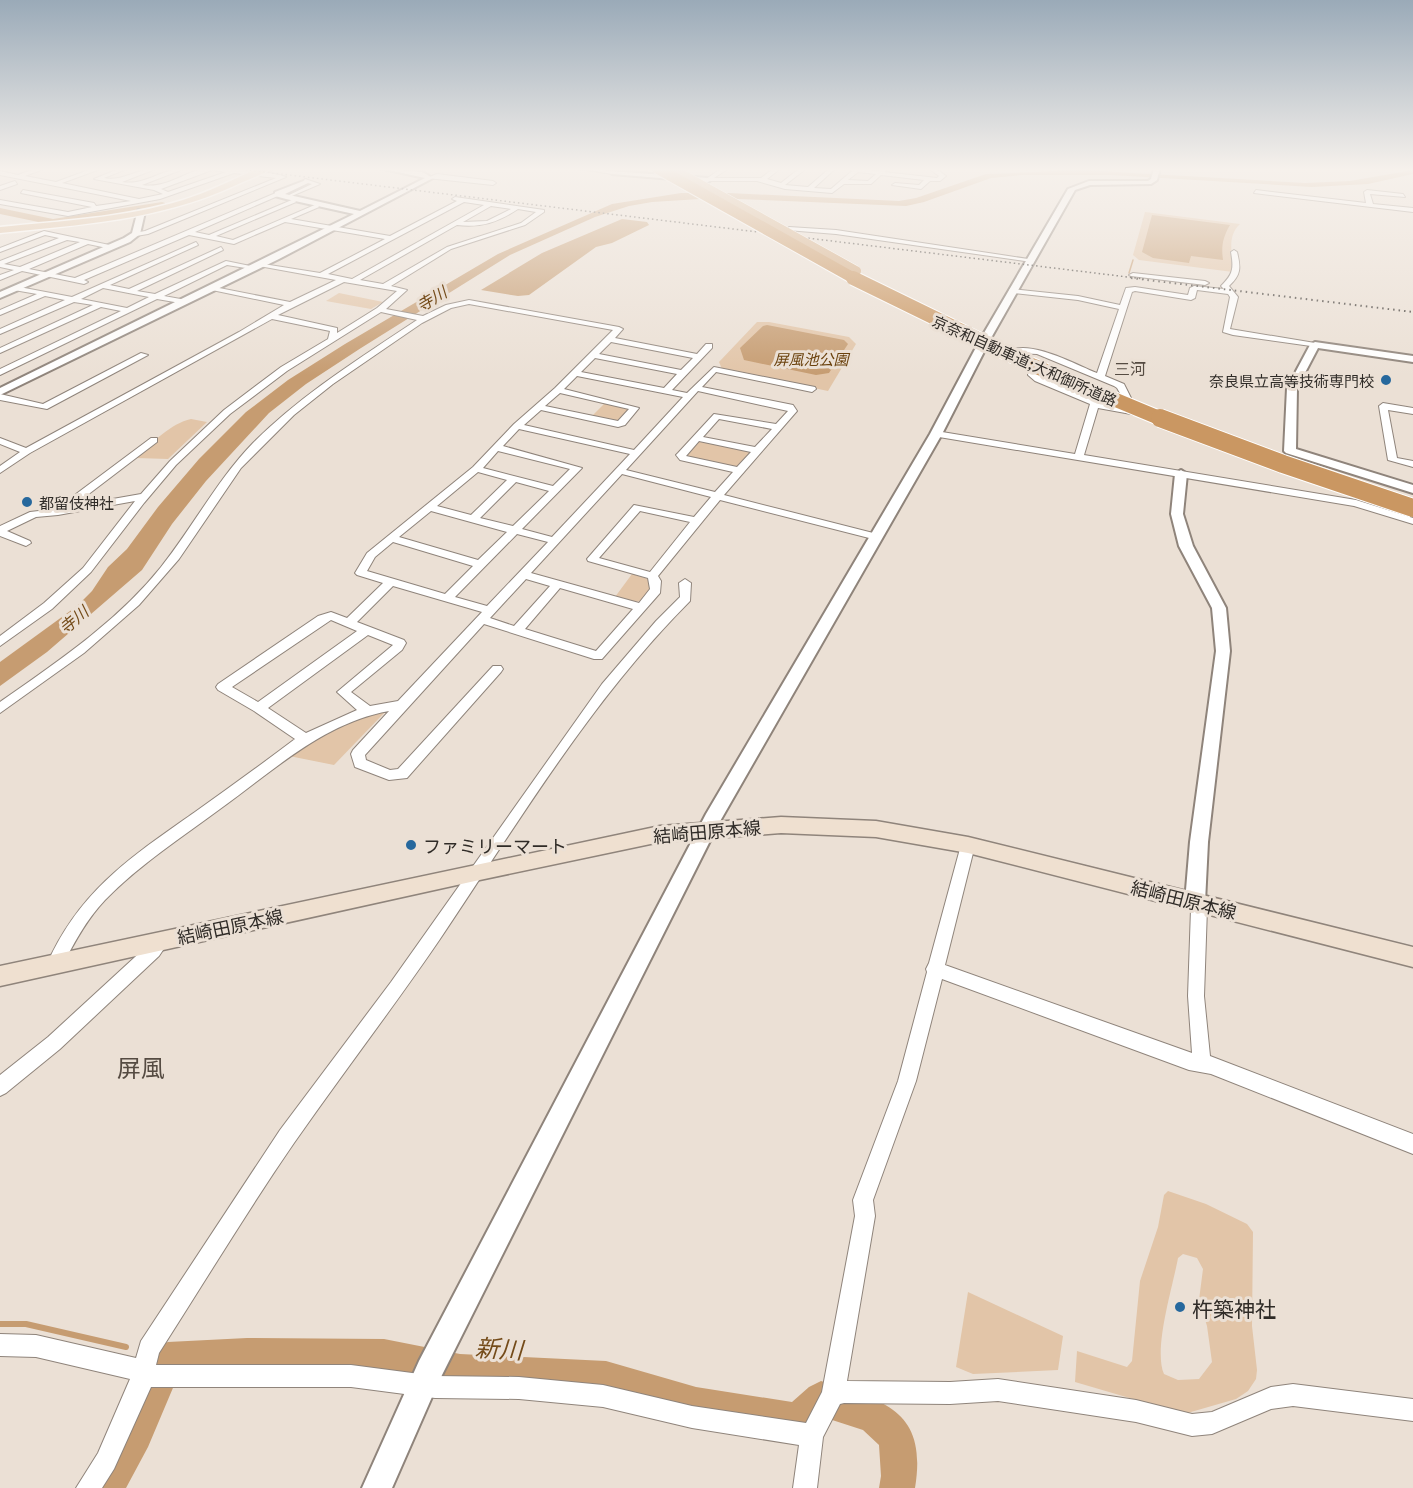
<svg xmlns="http://www.w3.org/2000/svg" width="1413" height="1488" font-family="Literata,'Noto Sans JP',serif">
<style>
.green{fill:#e2c5a8;fill-rule:evenodd}
.water{fill:#c69c71}
.lines{fill:none;stroke-linecap:round;stroke-linejoin:round}
.stream-far1{stroke:#c69c71;stroke-width:1.5}
.stream{stroke:#c69c71;stroke-width:6}
.river{fill:#c69c71;fill-rule:evenodd}
.minor-casing{stroke:#8f847b;stroke-width:2}
.tertiary-casing{stroke:#8f847b;stroke-width:4}
.secondary-casing{stroke:#8f847b;stroke-width:3}
.primary-casing{stroke:#fff;stroke-width:3}
.minor{fill:#fff;fill-rule:evenodd}
.tertiary{fill:#fff;fill-rule:evenodd}
.secondary{fill:#efe0d0;fill-rule:evenodd}
.primary{fill:#dfc1a1;fill-rule:evenodd}
.rail-far1{stroke:#46413c;stroke-width:1.5;stroke-dasharray:1.5 3;stroke-linecap:butt}
.rail{stroke:#46413c;stroke-width:2;stroke-dasharray:1.5 4;stroke-linecap:butt}
.trunk-bridge-casing{stroke:#fff;stroke-width:11;stroke-linecap:butt}
.motorway-bridge-far2-casing{stroke:#fff;stroke-width:13;stroke-linecap:butt}
.motorway-bridge-far1-casing{stroke:#fff;stroke-width:16;stroke-linecap:butt}
.motorway-bridge-casing{stroke:#fff;stroke-width:20;stroke-linecap:butt}
.trunk-bridge{stroke:#d4ac82;stroke-width:10}
.motorway-bridge-far2{stroke:#ca9762;stroke-width:11}
.motorway-bridge-far1{stroke:#ca9762;stroke-width:14}
.motorway-bridge{stroke:#ca9762;stroke-width:18}
.poi-dot{fill:#26689d;stroke:#ebe0d5;stroke-width:2}
.labels{text-anchor:middle;dominant-baseline:central;stroke-width:6;stroke-linejoin:round;paint-order:stroke}
.far-park-label{font-size:15px;font-style:italic;fill:#6b420e;stroke:#ebe0d5}
.far-street-label{font-size:15px;fill:#2f2b27;stroke:#ebe0d5}
.far-poi-label{font-size:15px;fill:#2f2b27;stroke:#ebe0d5;text-anchor:end}
.far-water-label{font-size:16px;font-style:italic;fill:#744b19;stroke:#ebe0d5}
.far-neighbourhood-label{font-size:16px;fill:#554b42;stroke:#ebe0d5}
.street-label{font-size:18px;fill:#2f2b27;stroke:#ebe0d5}
.poi-label{font-size:18px;fill:#2f2b27;stroke:#ebe0d5;text-anchor:start}
.near-poi-label{font-size:21px;fill:#2f2b27;stroke:#ebe0d5;text-anchor:start}
.near-neighbourhood-label{font-size:24px;fill:#554b42;stroke:#ebe0d5}
.near-water-label{font-size:24px;font-style:italic;fill:#744b19;stroke:#ebe0d5}
</style>
<rect width="100%" height="100%" fill="#ebe0d5"/>
<!-- green -->
<g class="green">
<path d="M1145,212L1240,224C1226,237 1233,254 1233,272L1139,260L1133,255Z"/>
<path d="M339,293L383,302L371,309L326,301Z"/>
<path d="M757,322H769L849,337L856,344L828,391L722,369L719,362Z"/>
<path d="M605,403L629,408L631,411L620,422L591,417Z"/>
<path d="M191,419L207,422L168,459L136,458C151,444 171,423 191,419Z"/>
<path d="M703,440L754,452L736,468L688,457L686,454L698,441Z"/>
<path d="M632,574L648,579L652,590C639,607 633,602 615,597Z"/>
<path d="M386,711L334,765L289,756L350,719Z"/>
<path d="M1168,1191L1206,1204L1247,1224L1253,1232L1252,1326L1257,1370L1256,1379L1248,1391L1236,1399L1184,1414L1075,1382L1077,1351L1127,1367L1132,1361L1140,1281L1158,1227L1164,1195ZM1183,1254L1197,1258L1203,1269L1199,1300L1207,1326L1212,1362L1199,1379L1178,1380L1164,1374C1153,1349 1173,1286 1178,1258Z"/>
<path d="M968,1292L1063,1336L1058,1370L973,1374L956,1367Z"/>
</g>
<!-- water -->
<g class="water">
<path d="M1082,170L1305,183L1350,181L1413,170V174L1368,184L1312,187L1111,175H1022L991,178L924,202L906,206L737,199H700L652,202L629,206L595,217L510,255L361,348L306,384L269,413L206,481L172,524L142,570L47,652L0,686V662L77,606L92,591L108,567L127,549L158,507L199,459L246,412L288,380L345,344L498,254L612,204L681,193H729L899,201L916,198L986,174Z"/>
<path d="M1152,215L1230,225C1223,237 1221,246 1223,260L1191,256L1189,263L1153,258L1142,252Z"/>
<path d="M622,219L647,222L649,225L612,243L596,247L529,295L518,296L481,290L542,253Z"/>
<path d="M767,325L844,340L848,344L829,373L816,375L744,360L740,348L763,326Z"/>
</g>
<g class="lines">
<!-- stream-far1 -->
<g class="stream-far1">
<path d="M570,168L604,173"/>
<path d="M1129,273L1133,260"/>
</g>
<!-- stream -->
<g class="stream">
<path d="M0,1324H26L126,1347"/>
<path d="M161,1357L168,1359"/>
</g>
<!-- river -->
<g class="river">
<path d="M267,168H278L266,175H260V171Z"/>
<path d="M162,202L165,203V207L53,225L0,214V208L53,219Z"/>
<path d="M247,1338L384,1339L460,1354L606,1361L696,1387L792,1402L809,1387L821,1381C883,1401 928,1409 915,1488H879L881,1476L879,1445L863,1430L826,1418L811,1434L798,1439L696,1423L606,1395L460,1388L384,1373L247,1372L178,1376L148,1447L126,1488H88L122,1421L156,1347L168,1342Z"/>
</g>
<defs>
<g id="minor">
<path d="M37,168H46L25,176L56,182L94,168H103L62,183L139,199L163,194L154,190L94,179L121,168H129L104,178C123,182 138,168 158,168L122,182C146,186 162,168 186,168L142,185C167,189 183,172 206,168C220,166 273,172 286,177L148,234L136,236L134,233L145,231L276,178L234,173L160,199L68,216L0,204V200L68,212L92,207L21,193L23,190L94,203L96,206L131,201L0,175V171L18,175ZM212,170L226,172L168,192L161,189Z"/>
<path d="M578,168H595L615,172L612,174Z"/>
<path d="M722,168H729L714,178H761L774,168H781L767,179L781,183L800,168H807L785,185L808,187L830,168H836L814,188L831,189L852,171L848,168L879,171L883,168L886,170L884,172L937,178L939,176L928,168H935L946,176L940,181H930L921,189L892,185L895,183L919,185L924,180L881,175L871,184H844L832,193L785,189L757,181H706V179ZM858,172L876,174L868,181L848,180Z"/>
<path d="M437,174L493,181L496,183L493,185L427,178Z"/>
<path d="M305,179L320,184L287,198V196L312,184L303,182Z"/>
<path d="M15,181L17,184L0,190V186Z"/>
<path d="M1256,190L1366,203L1364,192L1367,190L1403,194L1405,197L1370,194L1373,204L1413,208V212L1254,193Z"/>
<path d="M278,192L280,195L195,232L209,235L294,199L296,202L216,236L233,240L317,204L319,207L291,219L390,236L457,201L452,199L455,197L544,210V212L525,225L451,249L391,286L407,290L386,309L423,316L446,305L469,300L619,327L623,329L615,338L697,354L706,344H712V348L672,390L687,393L714,367L815,387L816,389L812,392L716,372L702,387L793,405L797,411L724,495L881,535L882,537L877,540L720,500L658,576L661,581L660,593L602,659H594L484,624L365,755L366,760L390,770L398,769L493,666H501L503,669L501,672L407,778L389,780L355,767L351,754L353,750L389,711C323,723 273,771 220,809C181,838 139,865 105,900C86,920 73,944 61,969L55,972L49,969L47,964C80,890 131,857 195,812C229,788 262,764 295,739L254,711L218,690L216,687L218,684L318,616L331,612L347,618L383,583L357,575L355,573L367,553L473,467L514,424L555,388L613,330L469,304L451,308L422,323L333,384L294,415L241,468L179,559L139,605L84,653L0,713V702C57,662 117,622 161,567C193,527 217,480 253,443C302,394 360,358 417,320L381,312L287,371L230,414L176,465L144,503L91,572L52,609L0,646V636L44,603L83,568L135,501L58,515L36,517L7,531L30,541L31,543L26,546L0,536V526L30,512L56,509L151,438H157V442L73,506L141,494L170,461L224,410L281,367L328,339L330,331L272,319L30,453L0,473V466L20,452L0,444V438L26,448L239,332L284,305L212,290H209V286L290,302L336,280L259,266L257,263L320,273L385,239L285,222L234,244L189,235L84,280L88,282L84,284L22,271L0,280V275L14,270L0,267V261L59,238L45,235L0,252V248L44,231L114,246L112,249L88,244L29,269L75,278ZM464,202L484,205L352,279L328,274ZM491,206L511,209L487,221L463,222ZM518,209L536,212L521,223L447,247L383,284L360,280L457,225C481,228 498,222 518,209ZM67,240L80,242L20,267L4,264ZM344,282L397,291L377,308L337,333V328L278,315ZM611,342L693,358L681,370L599,354ZM595,358L677,374L664,388L581,372ZM577,376L683,397L634,450L524,425L541,410L618,427L625,425L639,408L564,389ZM698,391L788,411L776,424L714,414L678,453L676,455L680,460L733,472L715,492L626,470ZM560,393L629,409L618,421L545,406ZM719,419L772,429L755,447L703,437ZM519,429L630,454L552,537L522,529L582,468L503,446ZM699,441L751,452L737,467L686,456ZM498,451L570,469L553,486L483,468ZM478,472L507,480L471,515L437,506ZM622,474L711,497L694,517L634,505L587,559L588,561L648,578L650,589L639,603L531,573ZM516,482L549,491L513,526L480,518ZM431,511L507,532L478,560L399,537ZM640,511L690,522L650,572L599,558ZM517,534L548,542L487,606L455,597ZM393,542L473,566L445,594L367,571L375,557ZM526,579L550,586L514,626L490,618ZM393,586L482,612L398,701L370,706L351,692L402,650L406,643L404,640L357,622ZM560,588L633,609L596,651L525,629ZM331,620L357,631L258,702L232,687ZM368,635L393,645L337,692L357,710L306,733L268,708Z"/>
<path d="M789,227L836,230L1035,260L1032,262L836,234L787,230Z"/>
<path d="M196,242L198,245L110,285L129,289L221,247L223,250L137,291L155,294L226,261L255,267L252,269L227,265L164,296L186,300V304L157,299L0,375V369L121,311L101,307L0,353V348L93,305L74,302L0,334V329L65,300L45,296L0,315V310L37,294L14,290V286L72,297ZM103,288L149,297L127,308L81,299Z"/>
<path d="M1234,250L1237,252C1241,268 1241,275 1229,286L1238,297L1230,329L1315,343L1319,345L1318,347L1233,335L1223,332L1230,297L1228,294L1197,290L1195,298L1191,300L1135,291L1132,292L1105,376L1124,384L1131,398L1130,400H1124L1117,388L1114,386L1037,354L1014,353L1010,351C1029,339 1077,365 1097,373L1119,309L1078,300L1013,293L1009,291L1010,289L1078,296L1120,305L1126,288L1135,287L1188,295L1190,288L1194,286L1224,289L1221,286C1233,274 1234,269 1231,252Z"/>
<path d="M1133,273L1205,281L1209,283L1205,285L1131,276L1129,275Z"/>
<path d="M141,353L148,355L47,409L0,400V394L43,404Z"/>
<path d="M1029,365H1035L1036,374L1041,377L1108,406L1142,410L1146,413L1142,416L1098,408L1084,455L1356,500L1413,518V524L1354,506L933,436V432L936,431L1075,454L1090,404L1035,381L1028,375Z"/>
<path d="M1383,403L1413,408V414L1388,410L1397,458L1413,461V467L1388,460L1379,406Z"/>
<path d="M685,579L691,583L690,601C591,700 518,823 440,939C393,1008 342,1074 294,1143C247,1211 204,1283 159,1353L156,1365H351L435,1376L519,1377L603,1385L692,1406L806,1423L822,1392L855,1216L853,1200L898,1081L927,972L926,969L929,963L961,845L963,841L968,839L973,841L975,845L945,965L1192,1053L1188,996L1191,909L1187,902L1189,897C1199,894 1203,900 1207,908L1204,996L1210,1056L1413,1134V1154L1211,1074L1189,1070L942,979L916,1081L873,1200L875,1216L847,1381L950,1382L998,1379L1136,1400L1192,1414L1212,1412L1271,1387L1293,1384L1413,1399V1421L1293,1406L1271,1409L1212,1434L1192,1436L1136,1422L998,1401L950,1404L844,1403L840,1404L823,1437L817,1488H793L799,1445L692,1428L603,1407L519,1399L435,1398L351,1387H151L114,1469L102,1488H76L98,1453L130,1379L36,1357L0,1356V1334L36,1335L136,1358L141,1341L280,1130L391,982L602,684L656,621L680,597L679,583Z"/>
<path d="M161,934L167,936L169,941L159,956L60,1049L6,1093L0,1096V1075L48,1037L147,946L155,936Z"/>
</g>
<g id="tertiary">
<path d="M379,168L422,172L433,178L279,259L0,395V388L354,214L286,199L275,196V192L306,180L308,183L285,194L360,211L425,178Z"/>
<path d="M1154,168H1160L1157,180L1151,184L1090,185L1075,190L991,338L942,434L719,823L439,1381L392,1488H362L419,1361L706,814L930,434L981,338L1068,189L1089,181H1148L1151,179Z"/>
<path d="M610,171L708,178L711,180L708,182L612,174Z"/>
<path d="M138,210L145,212L140,234L130,242L0,298V292L124,238L132,233Z"/>
<path d="M1315,342L1413,356V362L1318,348L1297,388L1296,449L1413,485V493L1286,453L1284,451L1287,388L1310,345Z"/>
<path d="M1181,470L1187,474L1183,514L1193,546L1226,608L1230,651L1208,842L1205,902L1202,908L1195,910L1188,908L1185,902L1190,842L1216,651L1212,608L1179,546L1171,514L1175,474Z"/>
</g>
<path id="secondary" d="M781,817L876,821L968,837L1413,947V967L968,853L876,837L781,833L660,842L475,881L0,986V966L660,826Z"/>
<path id="primary" d="M259,168H271C261,176 246,180 234,186C160,220 80,225 0,233V227C61,221 124,218 183,200C209,192 234,179 259,168Z"/>
</defs>
<!-- minor casing -->
<use href="#minor" class="minor-casing"/>
<!-- tertiary casing -->
<use href="#tertiary" class="tertiary-casing"/>
<!-- secondary casing -->
<use href="#secondary" class="secondary-casing"/>
<!-- primary casing -->
<use href="#primary" class="primary-casing"/>
<!-- minor -->
<use href="#minor" class="minor"/>
<!-- tertiary -->
<use href="#tertiary" class="tertiary"/>
<!-- secondary -->
<use href="#secondary" class="secondary"/>
<!-- primary -->
<use href="#primary" class="primary"/>
<!-- rail-far1 -->
<path class="rail-far1" d="M232,168L1144,279"/>
<!-- rail -->
<path class="rail" d="M1131,278L1413,312"/>
<defs>
<path id="trunk-bridge" d="M670,168L856,271"/>
<path id="motorway-bridge-far2" d="M657,168L855,279"/>
<path id="motorway-bridge-far1" d="M853,278L1027,363L1164,420"/>
<path id="motorway-bridge" d="M1160,418L1283,464L1413,508"/>
</defs>
<!-- trunk-bridge casing -->
<use href="#trunk-bridge" class="trunk-bridge-casing"/>
<!-- motorway-bridge-far2 casing -->
<use href="#motorway-bridge-far2" class="motorway-bridge-far2-casing"/>
<!-- motorway-bridge-far1 casing -->
<use href="#motorway-bridge-far1" class="motorway-bridge-far1-casing"/>
<!-- motorway-bridge casing -->
<use href="#motorway-bridge" class="motorway-bridge-casing"/>
<!-- trunk-bridge -->
<use href="#trunk-bridge" class="trunk-bridge"/>
<!-- motorway-bridge-far2 -->
<use href="#motorway-bridge-far2" class="motorway-bridge-far2"/>
<!-- motorway-bridge-far1 -->
<use href="#motorway-bridge-far1" class="motorway-bridge-far1"/>
<!-- motorway-bridge -->
<use href="#motorway-bridge" class="motorway-bridge"/>
</g>
<!-- sky -->
<linearGradient id="sky" x2="0" y2="1"><stop stop-color="#9aaab8"/><stop offset="0.45" stop-color="#f6f1ec"/><stop offset="1" stop-color="#f6f1ec" stop-opacity="0"/></linearGradient>
<rect width="1413" height="376" fill="url(#sky)"/>
<!-- markers -->
<g class="poi-dot">
<circle cx="1386" cy="380" r="6"/>
<circle cx="27" cy="502" r="6"/>
<circle cx="411" cy="845" r="6"/>
<circle cx="1180" cy="1307" r="6"/>
</g>
<g class="labels">
<!-- far-park labels -->
<g class="far-park-label">
<text x="811" y="358">屏風池公園</text>
</g>
<!-- far-street labels -->
<g class="far-street-label">
<text transform="translate(1025 360) rotate(24)">京奈和自動車道;大和御所道路</text>
</g>
<!-- far-poi labels -->
<g class="far-poi-label">
<text x="1374" y="380">奈良県立高等技術専門校</text>
<text x="39" y="502" text-anchor="start">都留伎神社</text>
</g>
<!-- far-water labels -->
<g class="far-water-label">
<text transform="translate(431 298) rotate(-31)">寺川</text>
<text transform="translate(73 619) rotate(-40)">寺川</text>
</g>
<!-- far-neighbourhood labels -->
<g class="far-neighbourhood-label">
<text x="1130" y="368">三河</text>
</g>
<!-- street labels -->
<g class="street-label">
<text transform="translate(707 831) rotate(-5)">結崎田原本線</text>
<text transform="translate(1184 899) rotate(14)">結崎田原本線</text>
<text transform="translate(230 926) rotate(-12)">結崎田原本線</text>
</g>
<!-- poi labels -->
<g class="poi-label">
<text x="423" y="845">ファミリーマート</text>
</g>
<!-- near-poi labels -->
<g class="near-poi-label">
<text x="1192" y="1307">杵築神社</text>
</g>
<!-- near-neighbourhood labels -->
<g class="near-neighbourhood-label">
<text x="141" y="1066">屏風</text>
</g>
<!-- near-water labels -->
<g class="near-water-label">
<text transform="translate(499 1347) rotate(3)">新川</text>
</g>
</g>
</svg>
